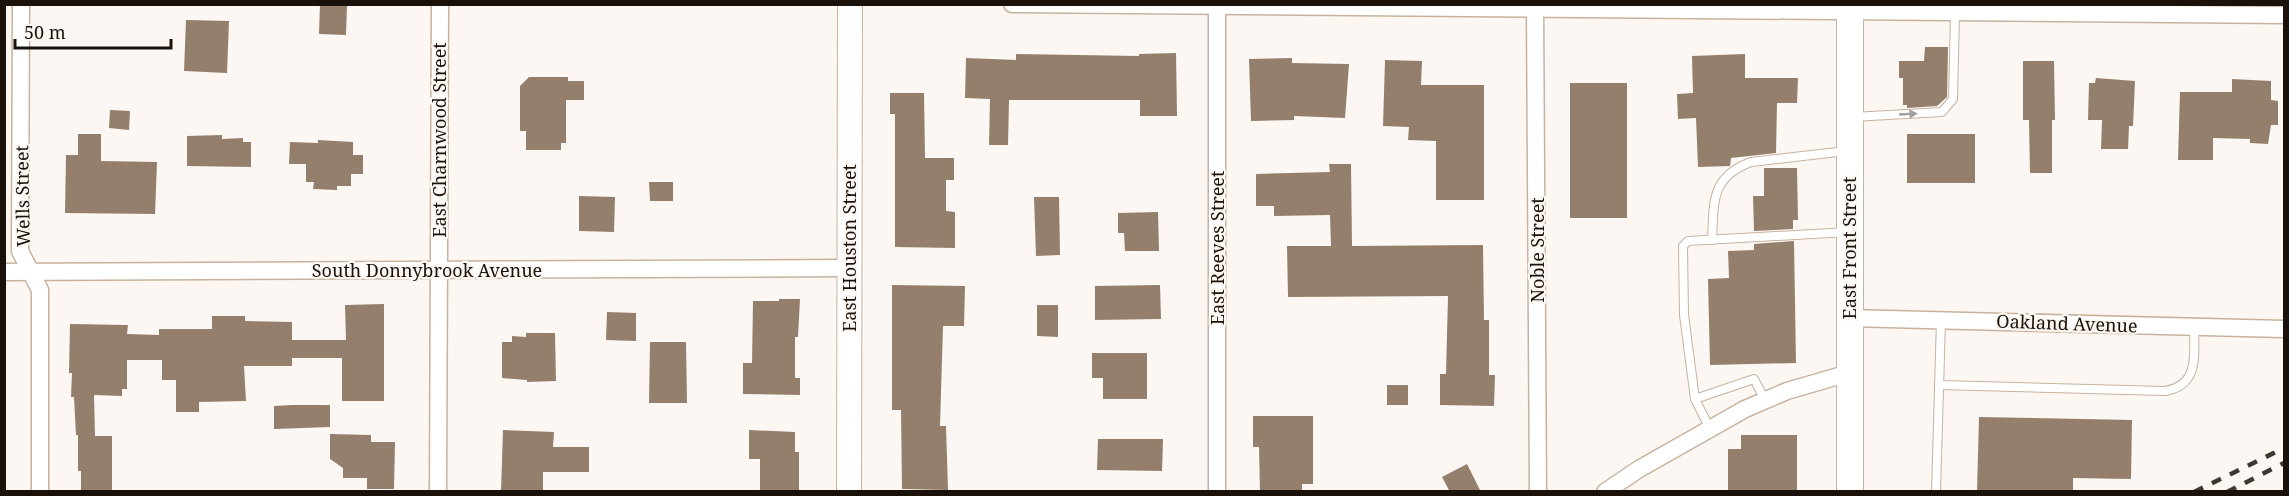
<svg xmlns="http://www.w3.org/2000/svg" width="2289" height="496" font-family="'Noto Serif',serif">
<style>
.building{fill:#947f6c}
.lines{fill:none;stroke-linecap:round;stroke-linejoin:round}
.lane-casing{stroke:#c8b29e;stroke-width:10}
.street-casing{stroke:#c8b29e;stroke-width:19}
.secondary-casing{stroke:#c8b29e;stroke-width:26}
.primary-casing{stroke:#c8b29e;stroke-width:28}
.lane{stroke:#fff;stroke-width:8}
.street{stroke:#fff;stroke-width:16}
.secondary{stroke:#fff;stroke-width:24}
.primary{stroke:#fff;stroke-width:26}
.rail{stroke:#3f3831;stroke-width:4.5;stroke-dasharray:10 10;stroke-linecap:butt}
.oneway{fill:#a3a09d}
.labels{text-anchor:middle;dominant-baseline:central;stroke-width:4.5;stroke-linejoin:round;paint-order:stroke}
.street-label{font-size:18px;fill:#19110a;stroke:#fcf7f3}
</style>
<rect width="100%" height="100%" fill="#fcf7f3"/>
<!-- building -->
<g class="building">
<path d="M320,4H347L346,35L319,34Z"/>
<path d="M186,20L229,21L227,73L184,71Z"/>
<path d="M1925,47H1948L1947,97L1937,106L1907,108V105H1903V78H1899V61H1924Z"/>
<path d="M1176,53L1177,116H1140V100H1009L1008,145H989L990,99L965,98L966,58L1016,60V54L1139,56V54Z"/>
<path d="M1745,54V78H1798L1797,103H1777L1776,153L1731,158L1730,166L1698,167L1696,118L1678,119L1677,94L1693,93L1692,56Z"/>
<path d="M1292,58V63L1349,64L1345,118L1294,116V120L1251,121L1249,59Z"/>
<path d="M1385,60L1422,61L1421,85H1484V200H1436V141L1408,140L1409,127L1383,126Z"/>
<path d="M2023,61H2054L2055,120H2052V173H2030L2029,120H2023Z"/>
<path d="M529,77H568V81H584V100H566V143H561V150H526V131H520V86Z"/>
<path d="M2096,78L2135,81L2133,126H2129L2128,149H2101L2102,120H2088L2089,83H2095Z"/>
<path d="M2232,79L2271,81V100L2278,101V125H2271L2268,144L2250,143V139L2213,138V160H2178L2180,92H2232Z"/>
<rect x="1570" y="83" width="57" height="135"/>
<path d="M890,93H924L925,158H954V180H946V211L955,212V248L895,247V114H890Z"/>
<path d="M110,110L130,111L129,130L109,128Z"/>
<path d="M78,134H101V161L157,162L155,214L65,213L66,155H78Z"/>
<rect x="1907" y="134" width="68" height="49"/>
<path d="M222,135V139L243,138V142H251V167L187,166V136Z"/>
<path d="M318,140L353,142V155H363V174H351V186H337V190L313,189L314,182H306V164H289L290,142L318,143Z"/>
<path d="M1329,164H1351L1352,246L1483,245L1484,320H1489V375H1495L1494,406L1440,405V374H1446L1448,296L1288,297L1287,246H1331L1330,215L1274,216V206H1256V174L1330,172Z"/>
<path d="M1764,168H1797L1798,220H1793V229L1754,231L1753,196H1764Z"/>
<path d="M649,182H673V201H650Z"/>
<path d="M579,196L615,197L614,232L579,231Z"/>
<path d="M1034,197H1059L1060,255L1036,256Z"/>
<path d="M1158,212L1159,251H1125L1124,233H1118V213Z"/>
<path d="M1794,241L1796,363L1710,365L1708,279L1729,278L1728,251L1754,250V244Z"/>
<path d="M892,285L965,286L964,326H943L940,426H946L948,490L902,489L901,410H892Z"/>
<path d="M1160,285L1161,319L1095,320V286Z"/>
<path d="M779,299H800L798,337H795V378H800V395L743,394V363H752L753,301H779Z"/>
<path d="M384,304V401H342V358H292V366H244L246,401L199,402V412H176V380H162V360H127V389H122V396L94,395L95,436H112V492H81V471H78V435H76L74,397H71L72,373H69L70,324L128,325L127,334L159,335V329H212V316H245V321L292,322V340H346L345,305Z"/>
<path d="M1037,305H1058V337L1037,336Z"/>
<path d="M607,312L636,313V341L606,340Z"/>
<path d="M526,333H555L556,381L527,382V380L502,378V342H512V336L526,337Z"/>
<path d="M650,342H686L687,403H649Z"/>
<path d="M1092,353H1147V399H1103V378H1092Z"/>
<rect x="1387" y="385" width="21" height="20"/>
<path d="M292,405H330V427L274,429V406Z"/>
<path d="M1253,416H1313V484H1302V492H1260L1259,447H1253Z"/>
<path d="M1979,417L2132,420L2131,479L2073,478V492H1977Z"/>
<path d="M503,430L554,432L553,447H589V472H543V492H501Z"/>
<path d="M749,430L795,432V452H799V492H760V459H749Z"/>
<path d="M330,434L371,435V442H395L394,489H367V478H343V468L330,459Z"/>
<path d="M1741,435H1797V492H1728V449H1741Z"/>
<path d="M1098,439H1163L1162,471L1097,470Z"/>
<path d="M1467,464L1481,492H1450L1442,477Z"/>
</g>
<g class="lines">
<defs>
<g id="lane">
<path d="M1853,117L1942,112L1953,99L1955,13"/>
<path d="M1712,240C1714,203 1710,177 1751,162L1846,151"/>
<path d="M1939,385L2165,391C2200,385 2194,354 2194,327"/>
<path d="M1695,399L1710,429"/>
<path d="M1765,400L1754,379L1695,399L1684,315L1683,246L1688,241L1848,232"/>
<path d="M1936,492L1941,320"/>
</g>
<g id="street">
<path d="M21,4L20,251L40,290V492"/>
<path d="M1012,4L2284,15"/>
<path d="M1535,8L1538,492"/>
<path d="M4,272L848,268"/>
<path d="M1849,318L2284,329"/>
<path d="M438,492L440,4"/>
<path d="M1217,492V5"/>
<path d="M1605,492L1639,469L1745,409L1787,391L1849,373"/>
</g>
<path id="secondary" d="M849,492L850,4"/>
<path id="primary" d="M1850,4V492"/>
</defs>
<!-- lane casing -->
<use href="#lane" class="lane-casing"/>
<!-- street casing -->
<use href="#street" class="street-casing"/>
<!-- secondary casing -->
<use href="#secondary" class="secondary-casing"/>
<!-- primary casing -->
<use href="#primary" class="primary-casing"/>
<!-- lane -->
<use href="#lane" class="lane"/>
<!-- street -->
<use href="#street" class="street"/>
<!-- secondary -->
<use href="#secondary" class="secondary"/>
<!-- primary -->
<use href="#primary" class="primary"/>
<!-- rail -->
<g class="rail">
<path d="M2194,492L2284,448"/>
<path d="M2227,492L2284,463"/>
</g>
</g>
<!-- one-way arrows -->
<defs><path id="oneway-solid" d="M-6-.8H1V-3.2L6.5 0L1 3.2V.8H-6Z" transform="scale(1.5)"/></defs>
<use class="oneway" href="#oneway-solid" transform="translate(1908 114) rotate(-3)"/>
<g class="labels">
<!-- street labels -->
<g class="street-label">
<text transform="translate(439 140) rotate(-90)">East Charnwood Street</text>
<text transform="translate(22 196) rotate(-91)">Wells Street</text>
<text transform="translate(849 248) rotate(-90)">East Houston Street</text>
<text transform="translate(1217 248) rotate(-90)">East Reeves Street</text>
<text transform="translate(1849 248) rotate(-90)">East Front Street</text>
<text transform="translate(1537 250) rotate(-90)">Noble Street</text>
<text x="427" y="270">South Donnybrook Avenue</text>
<text transform="translate(2067 323) rotate(2)">Oakland Avenue</text>
</g>
</g>
<!-- border -->
<rect width="2289" height="496" fill="none" stroke="#19110a" stroke-width="12"/>
<!-- scale -->
<path d="M15 39v9h156v-9" fill="none" stroke="#19110a" stroke-width="3"/>
<text x="24" y="39" font-size="18" fill="#19110a" stroke="#fcf7f3" stroke-width="4.5" paint-order="stroke">50 m</text>
</svg>
